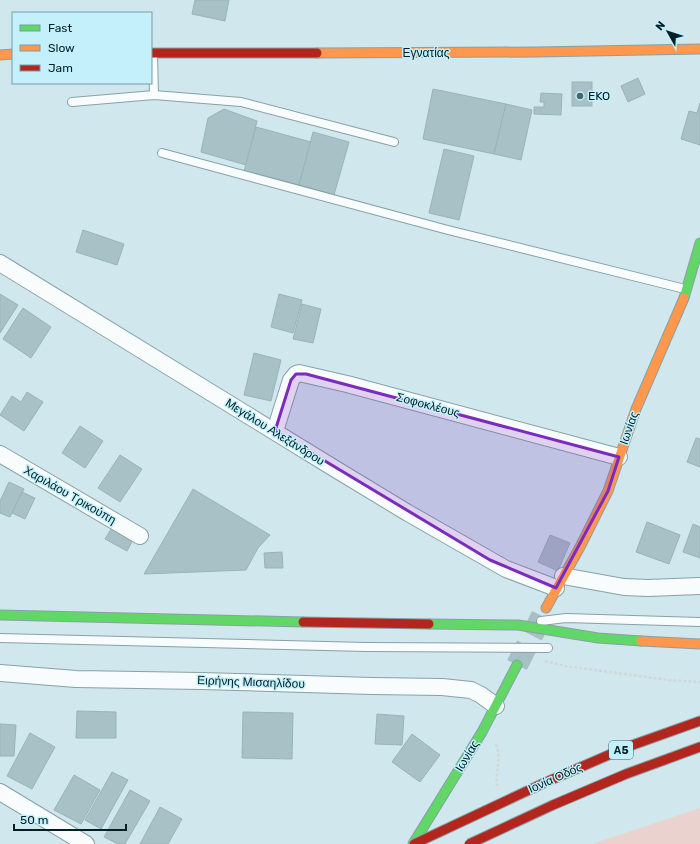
<svg xmlns="http://www.w3.org/2000/svg" width="700" height="844" font-family="Rubik,sans-serif">
<style>
.green{fill:#ead3ce}
.building{fill:#a7c1c6;stroke:#9ab3b8}
.lines{fill:none;stroke-linecap:round;stroke-linejoin:round}
.secondary-tunnel{stroke:#a6c0c5;stroke-width:22;stroke-dasharray:22 11;stroke-linecap:butt}
.lane-casing{stroke:#87a1a6;stroke-width:10}
.street-casing{stroke:#87a1a6;stroke-width:18}
.fast-casing{stroke:#87a1a6;stroke-width:11}
.slow-casing{stroke:#87a1a6;stroke-width:11}
.jam-casing{stroke:#87a1a6;stroke-width:11}
.path{stroke:#d0d8d9;stroke-width:2.5;stroke-dasharray:3 2;stroke-linecap:butt}
.lane{stroke:#f8fcfc;stroke-width:8}
.street{stroke:#f8fcfc;stroke-width:16}
.fast{stroke:#63d668;stroke-width:9}
.slow{stroke:#ff974d;stroke-width:9}
.jam{stroke:#b3261e;stroke-width:9}
.jam-bridge-casing{stroke:#87a1a6;stroke-width:11;stroke-linecap:butt}
.jam-bridge{stroke:#b3261e;stroke-width:9}
.marked{fill:#7b2cbf;fill-opacity:0.2;stroke:#7b2cbf;stroke-width:3;stroke-linejoin:round}
.poi-dot{fill:#49666c;stroke:#c3f0fa;stroke-width:1.5}
.labels{text-anchor:middle;dominant-baseline:central;stroke-width:3;stroke-linejoin:round;paint-order:stroke}
.shield{fill:#c3f0fa;stroke:#3a5e66;stroke-width:1}
.shield-label{font-size:11px;font-weight:bold;fill:#002026}
.street-label{font-size:12px;fill:#002026;stroke:#c3f0fa}
.poi-label{font-size:12px;fill:#002026;stroke:#c3f0fa;text-anchor:start}
</style>
<rect width="100%" height="100%" fill="#d0e8ed"/>
<!-- green -->
<path class="green" d="M700,808V844H592Z"/>
<!-- building -->
<g class="building">
<path d="M195,0H229L225,21L192,14Z"/>
<path d="M638,78L645,94L628,102L621,86Z"/>
<rect x="572" y="82" width="20" height="24"/>
<path d="M433,89L506,104L494,154L423,139Z"/>
<path d="M541,93L562,94L561,115L534,114V107H544V102H540Z"/>
<path d="M700,103V145L681,139L689,111L697,113Z"/>
<path d="M506,104L532,110L521,160L494,154Z"/>
<path d="M224,109L257,121L246,165L201,152L208,118Z"/>
<path d="M256,127L311,142L299,185L244,171Z"/>
<path d="M313,132L349,142L334,195L299,185Z"/>
<path d="M444,149L474,156L459,220L429,213Z"/>
<path d="M83,230L124,244L117,265L76,252Z"/>
<path d="M0,294L18,305L0,333Z"/>
<path d="M279,294L302,300L293,333L271,327Z"/>
<path d="M302,304L321,309L313,343L293,339Z"/>
<path d="M23,308L51,327L31,358L3,339Z"/>
<path d="M254,353L281,360L271,401L244,395Z"/>
<path d="M27,392L43,402L24,431L0,415L12,396L21,402Z"/>
<path d="M80,426L103,441L85,468L62,453Z"/>
<path d="M696,438L700,439V467L687,462Z"/>
<path d="M120,455L142,469L120,502L98,488Z"/>
<path d="M9,482L24,489L10,517L0,513V501Z"/>
<path d="M193,489L270,535L258,548L246,570L144,574Z"/>
<path d="M22,492L35,498L25,519L12,513Z"/>
<path d="M647,522L680,535L669,564L636,552Z"/>
<path d="M693,524L700,527V558L683,552Z"/>
<path d="M113,526L134,538L127,551L105,539Z"/>
<path d="M550,535L570,543L558,571L538,562Z"/>
<path d="M282,552L283,568H265L264,553Z"/>
<path d="M77,711L116,712V738H76Z"/>
<path d="M243,712L293,713L292,759L242,758Z"/>
<path d="M377,714L404,716L402,745L375,744Z"/>
<path d="M0,724L16,725L14,756H0Z"/>
<path d="M30,733L55,747L32,789L7,776Z"/>
<path d="M412,734L440,755L420,782L392,762Z"/>
<path d="M112,772L128,780L101,829L85,820Z"/>
<path d="M74,775L100,790L81,824L54,810Z"/>
<path d="M130,790L150,801L125,844H118L104,837Z"/>
<path d="M160,807L182,819L168,844H140Z"/>
</g>
<g class="lines">
<!-- secondary-tunnel -->
<path class="secondary-tunnel" d="M517,665L544,612"/>
<defs>
<g id="lane">
<path d="M153,54L154,95"/>
<path d="M72,102L154,95L241,102L394,142"/>
<path d="M162,153L448,230L685,289"/>
<path d="M541,621L566,618L700,622"/>
<path d="M0,638L366,647L548,648"/>
</g>
<g id="street">
<path d="M0,263L337,470L408,513L506,569L556,588"/>
<path d="M275,431L291,380L296,374L299,373L347,384L619,457"/>
<path d="M0,454L140,536"/>
<path d="M563,576L624,587L648,588L700,586"/>
<path d="M0,673L76,679L201,681L372,686L442,687L471,690L481,695L496,706"/>
<path d="M0,792L86,844"/>
</g>
<g id="fast">
<path d="M684,298L700,243"/>
<path d="M0,615L303,622"/>
<path d="M429,624L518,625L598,638L641,641"/>
<path d="M413,844L482,732L517,665"/>
</g>
<g id="slow">
<path d="M317,53L536,52L700,49"/>
<path d="M0,55L13,54"/>
<path d="M546,608L580,547L608,491L636,409L684,298"/>
<path d="M641,641L700,644"/>
</g>
<g id="jam">
<path d="M151,53H317"/>
<path d="M303,622L429,624"/>
<path d="M544,783L627,747L700,721"/>
<path d="M553,805L626,774L700,747"/>
</g>
</defs>
<!-- lane casing -->
<use href="#lane" class="lane-casing"/>
<!-- street casing -->
<use href="#street" class="street-casing"/>
<!-- fast casing -->
<use href="#fast" class="fast-casing"/>
<!-- slow casing -->
<use href="#slow" class="slow-casing"/>
<!-- jam casing -->
<use href="#jam" class="jam-casing"/>
<!-- path -->
<g class="path">
<path d="M545,661L565,666L669,680L700,682"/>
<path d="M496,744C502,758 495,772 497,786"/>
</g>
<!-- lane -->
<use href="#lane" class="lane"/>
<!-- street -->
<use href="#street" class="street"/>
<!-- fast -->
<use href="#fast" class="fast"/>
<!-- slow -->
<use href="#slow" class="slow"/>
<!-- jam -->
<use href="#jam" class="jam"/>
<defs>
<g id="jam-bridge">
<path d="M414,844L544,783"/>
<path d="M469,844L553,805"/>
</g>
</defs>
<!-- jam-bridge casing -->
<use href="#jam-bridge" class="jam-bridge-casing"/>
<!-- jam-bridge -->
<use href="#jam-bridge" class="jam-bridge"/>
</g>
<!-- marked area -->
<path class="marked" d="M296,374H306L619,457L608,491L556,588L490,560L275,431L291,380Z"/>
<!-- markers -->
<circle class="poi-dot" cx="580" cy="96" r="4"/>
<g class="labels">
<!-- shield labels -->
<rect class="shield" x="609" y="741" width="24" height="18" rx="3"/>
<g class="shield-label">
<text x="621" y="750">Α5</text>
</g>
<!-- street labels -->
<g class="street-label">
<text x="426" y="53">Εγνατίας</text>
<text transform="translate(428 405) rotate(15)">Σοφοκλέους</text>
<text transform="translate(629 428) rotate(-71)">Ιωνίας</text>
<text transform="translate(275 432) rotate(32)">Μεγάλου Αλεξάνδρου</text>
<text transform="translate(70 495) rotate(30)">Χαριλάου Τρικούπη</text>
<text transform="translate(251 682) rotate(2)">Ειρήνης Μισαηλίδου</text>
<text transform="translate(467 756) rotate(-59)">Ιωνίας</text>
<text transform="translate(555 778) rotate(-24)">Ιονία Οδός</text>
</g>
<!-- poi labels -->
<g class="poi-label">
<text x="588" y="96">EKO</text>
</g>
</g>
<!-- legend -->
<rect x="12" y="12" width="140" height="72" fill="#c3f0fa" stroke="#759da5"/>
<rect x="20" y="25" width="20" height="6" fill="#63d668" stroke="#759da5"/>
<text x="48" y="32" font-size="12" fill="#002026">Fast</text>
<rect x="20" y="45" width="20" height="6" fill="#ff974d" stroke="#759da5"/>
<text x="48" y="52" font-size="12" fill="#002026">Slow</text>
<rect x="20" y="65" width="20" height="6" fill="#b3261e" stroke="#759da5"/>
<text x="48" y="72" font-size="12" fill="#002026">Jam</text>
<!-- north arrow -->
<g transform="translate(668 32) rotate(309)" stroke="#c3f0fa" stroke-width="3" paint-order="stroke">
<path d="M0-3L7 15L0 10L-7 15Z" fill="#002026"/>
<text y="-6" font-size="11" font-weight="bold" text-anchor="middle" fill="#002026">N</text>
</g>
<!-- scale -->
<path d="M14 824v6h112v-6" fill="none" stroke="#002026" stroke-width="2"/>
<text x="20" y="824" font-size="12" fill="#002026" stroke="#c3f0fa" stroke-width="3" paint-order="stroke">50 m</text>
</svg>
